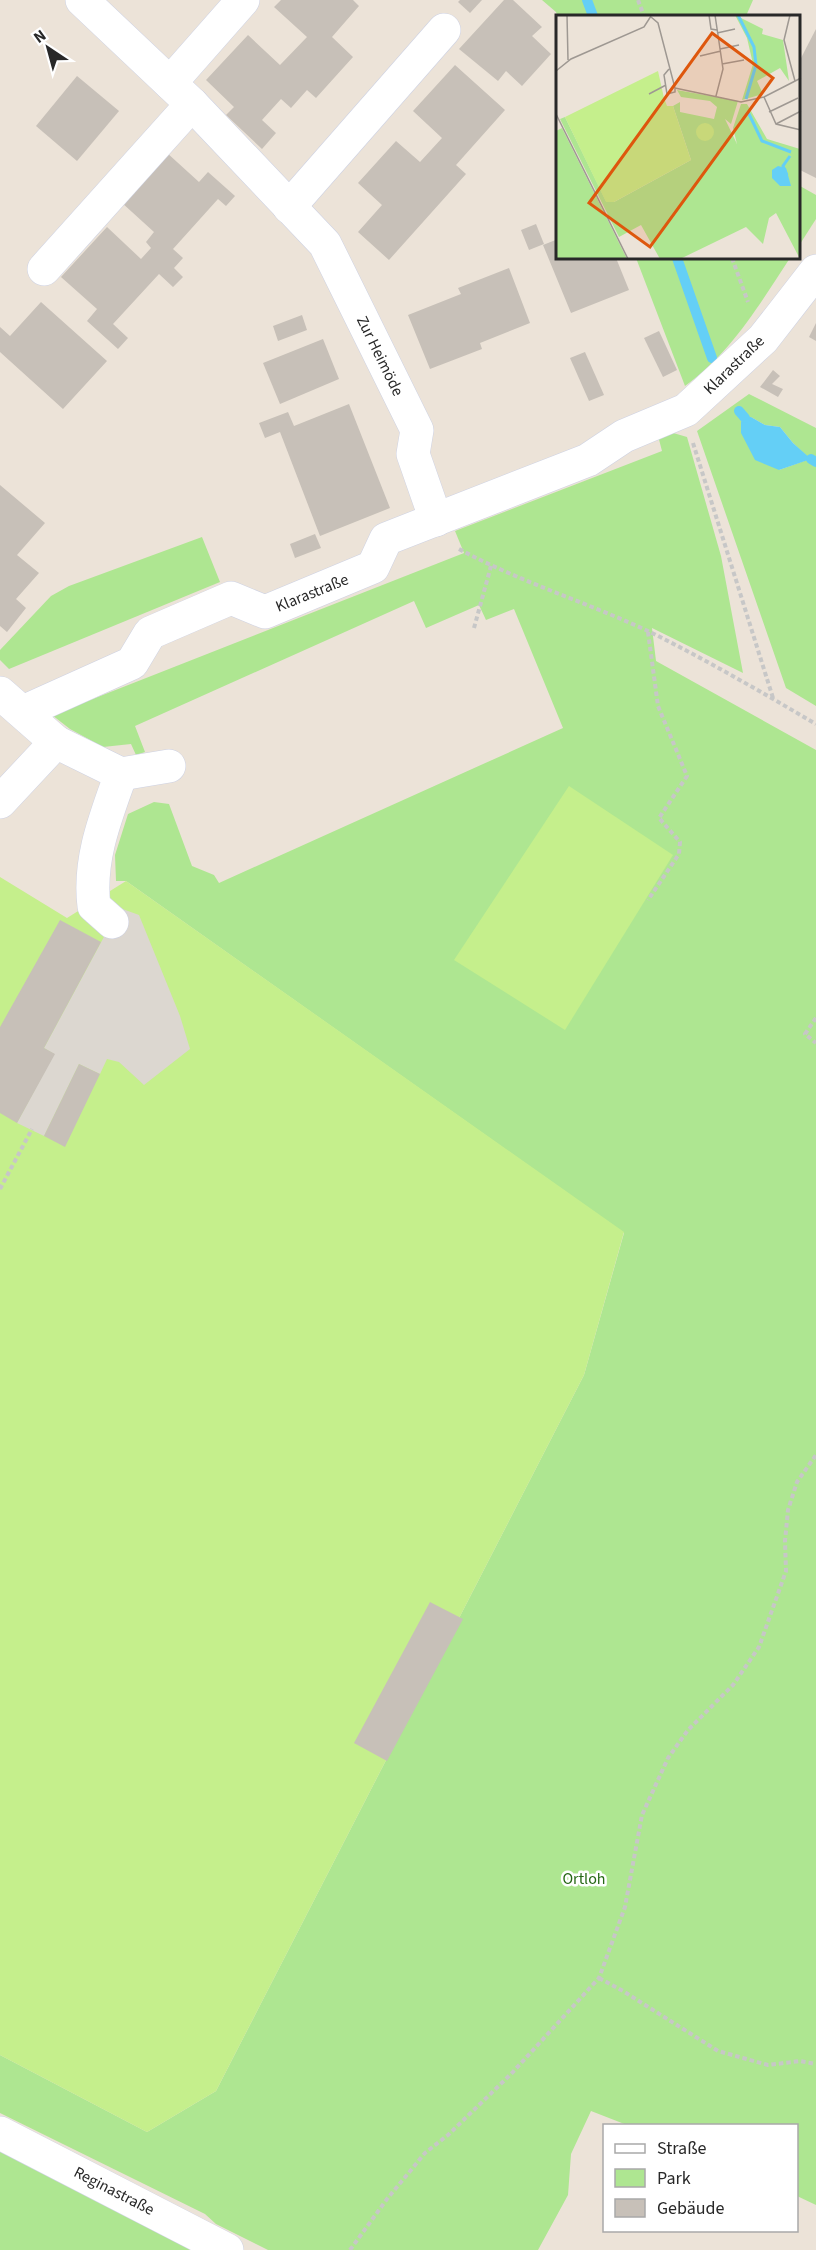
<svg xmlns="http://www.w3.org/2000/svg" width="816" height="2250" font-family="'Source Sans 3',sans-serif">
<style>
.green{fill:#aee691;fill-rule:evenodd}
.pitch{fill:#c5ef8c}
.plaza{fill:#dcd7d0}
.water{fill:#64cff6}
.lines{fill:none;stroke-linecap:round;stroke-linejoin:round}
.stream{stroke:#64cff6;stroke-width:10}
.building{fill:#c7c0b8}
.minor-casing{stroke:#ced2e3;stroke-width:34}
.path{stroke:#c7c7c7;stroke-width:4;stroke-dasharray:4.5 3;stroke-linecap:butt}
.minor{stroke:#fff;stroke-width:33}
.labels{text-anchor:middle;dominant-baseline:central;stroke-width:5;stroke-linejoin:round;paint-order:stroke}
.street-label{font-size:16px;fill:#282828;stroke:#fff}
.park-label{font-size:16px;fill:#266815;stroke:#fff}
.inset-river{fill:none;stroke:#64cff6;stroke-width:3}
.inset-road{fill:none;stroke:#9e9892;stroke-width:1.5}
.view{fill:#de570d;fill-opacity:0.15;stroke:#de570d;stroke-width:3}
.inset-edge{fill:none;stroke:#282828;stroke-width:3}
</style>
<rect width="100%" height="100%" fill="#ece3d8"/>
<!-- green -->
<g class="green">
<path d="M542,0H753L746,16H558V18L556,12Z"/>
<path d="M800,186L816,195V219L800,244Z"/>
<path d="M636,258H790C759,305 731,353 685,386Z"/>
<path d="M749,394L816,428V706L786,688L697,431ZM751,417L765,425L780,427L793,443L810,459L779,470Z"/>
<path d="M656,428L687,437L721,556L743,673L652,628L656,661L816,750V2205L797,2196L796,2126L627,2125L591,2111L571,2154L568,2195L538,2250H268L216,2224L205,2214L0,2113V2055L147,2132L216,2091L584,1375L624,1233L126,881H116L115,855L128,814L154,802L169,804L192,866L214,875L219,883L563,728L514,609L486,620L479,605L426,628L414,601L135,726L145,752L136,755L131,744L103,747L70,729L52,715L464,553L455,531L662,451Z"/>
<path d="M202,537L220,582L9,669L0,660V650L51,596L69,586Z"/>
<path d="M0,2142L209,2250H0Z"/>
</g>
<!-- pitch -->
<g class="pitch">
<path d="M569,786L673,855L565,1030L454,960Z"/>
<path d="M0,877L67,918L126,881L624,1232L584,1375L216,2091L147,2132L0,2055Z"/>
</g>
<!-- plaza -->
<path class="plaza" d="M117,907L139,915L180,1016L190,1049L144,1085L119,1062L107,1059L100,1074L79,1064L44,1136L17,1123L54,1054L44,1048L112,922Z"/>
<!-- water -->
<path class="water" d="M751,417L765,425L780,427L793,443L811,459L779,470L755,460L741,433V422L745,418Z"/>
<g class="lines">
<!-- stream -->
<g class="stream">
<path d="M587,0L593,16"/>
<path d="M677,258L712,358"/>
<path d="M739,411L745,418"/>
<path d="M811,459L816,462"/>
</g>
</g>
<!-- building -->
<g class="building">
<path d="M281,0H353L359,6L332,37L353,57L316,98L307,90L291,108L281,99L262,120L276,133L262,149L226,115L234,107L206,80L248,35L280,65L307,37L274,7Z"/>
<path d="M460,0H482L470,13L458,2Z"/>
<path d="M504,0H513L542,27L532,36L551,54L522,86L506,71L498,81L459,49Z"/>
<path d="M816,29V178L800,170V60Z"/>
<path d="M455,65L505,110L456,165L466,174L389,260L358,232L382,205L358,183L396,141L420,162L442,138L413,111Z"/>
<path d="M77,76L119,111L77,161L36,126Z"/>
<path d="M166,152L199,182L208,172L235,196L226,206L218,199L173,249L183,258L174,268L183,277L173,287L159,274L113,324L128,338L118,349L87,321L97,309L61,277L107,227L141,259L151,248L146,242L154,232L121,202Z"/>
<path d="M536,224L544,244L529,250L521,230Z"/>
<path d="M558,239V258H616L629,290L571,313L543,245Z"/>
<path d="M509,268L530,323L480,343L482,349L430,369L408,315L461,294L458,288Z"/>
<path d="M41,302L107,361L63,409L0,352V327L10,336Z"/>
<path d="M302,315L307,330L278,341L273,326Z"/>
<path d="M816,323V341L809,337Z"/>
<path d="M659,331L677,370L663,377L644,338Z"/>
<path d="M323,339L339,379L280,404L263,363Z"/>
<path d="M585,352L604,395L589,401L570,358Z"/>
<path d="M773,370L780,376L772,384L783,389L778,397L760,387Z"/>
<path d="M349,404L390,508L320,536L280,432L265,438L259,423L288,412L294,426Z"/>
<path d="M0,485L45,523L17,555L39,573L16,599L26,608L7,632L0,626Z"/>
<path d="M315,534L321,548L295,558L290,544Z"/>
<path d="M60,920L101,942L44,1048L55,1054L17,1123L0,1113V1027Z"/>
<path d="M79,1064L100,1074L65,1147L44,1136Z"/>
<path d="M430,1602L463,1619L387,1761L354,1743Z"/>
</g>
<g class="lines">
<defs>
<g id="minor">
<path d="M82,0L192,104L325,244L417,430L413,454L436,520"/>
<path d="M170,83L243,0"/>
<path d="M289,207L444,30"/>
<path d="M44,269L192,104"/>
<path d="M0,693L56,742L0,802"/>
<path d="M23,712L132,663L150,633L231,598L265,612L373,567L386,539L588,460L624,436L686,410L763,339L816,271"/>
<path d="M56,742L121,774L169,766"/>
<path d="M112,922L94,906C88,860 106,816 121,774"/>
<path d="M0,2133L227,2250"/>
</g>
</defs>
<!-- minor casing -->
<use href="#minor" class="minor-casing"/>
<!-- path -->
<g class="path">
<path d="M638,0L644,16"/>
<path d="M732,258L748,302"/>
<path d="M693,443L773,698"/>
<path d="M459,549C520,582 586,602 648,631C705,659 761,692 816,724"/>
<path d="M474,628L491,566"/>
<path d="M648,632L658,706L687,776L659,818L680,842L679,854L648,900"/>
<path d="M816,1018L805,1034L816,1043"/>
<path d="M0,1189L32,1129"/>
<path d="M599,1978L623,1991L718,2051L768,2065L800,2061L816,2064"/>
<path d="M350,2250L387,2199L425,2153L448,2135L512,2073L599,1978L625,1907L642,1815L668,1758L688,1730L733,1685L759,1647L786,1571L785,1541L788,1510L797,1482L816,1455"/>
</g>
<!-- minor -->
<use href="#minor" class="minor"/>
</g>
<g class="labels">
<!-- street labels -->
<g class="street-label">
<text transform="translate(380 356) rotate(64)">Zur Heimöde</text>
<text transform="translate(734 365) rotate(-44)">Klarastraße</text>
<text transform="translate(312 593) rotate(-22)">Klarastraße</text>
<text transform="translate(114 2191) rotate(27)">Reginastraße</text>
</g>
<!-- park labels -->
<g class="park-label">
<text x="584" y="1879">Ortloh</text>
</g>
</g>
<!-- overview -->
<g transform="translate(556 15)">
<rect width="244" height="244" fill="#ece3d8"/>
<path d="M179,0L207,14L206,19L227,25L233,66L224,53L201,66L207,79L186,85L197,49L191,23ZM121,75L182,86L175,109L169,104L181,129L177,113L185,89H191L211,124L244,134V244L220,198L213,203L207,229L190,212L124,244H104L85,210L63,222L4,104L9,102L50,186L58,187L135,145L117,91L124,87V97L158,104L161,92L154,86L125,82ZM6,113L71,244H0V116Z" fill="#aee691"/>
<path d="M102,56L108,83L111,91H117L135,145L58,187H50L9,102ZM140 117a9 9 0 1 1 18 0a9 9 0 1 1-18 0Z" fill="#c5ef8c"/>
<path d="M222,151L230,153L235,171H224L216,163V155Z" fill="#64cff6"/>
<path class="inset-river" d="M182,0L198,32L200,50L190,84M192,97L206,126L235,137M231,160L227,151L234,141"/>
<path class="inset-road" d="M11,0L12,45M153,0L155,14L161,15M159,0L167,54L160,81M234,0L228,25L239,66M95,2L102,8L119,73V77L111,79L108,60L113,54M161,18L179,14M164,34L183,30M144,41L165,36M166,49L188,45M0,56L15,44L88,12L95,1M119,73L185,87L208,82L245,63M93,79L110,70M208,82L220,109L245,115M213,97L242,83M0,99L72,244M220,109L245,96"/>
<path class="view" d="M156,18L217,63L94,232L33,188Z"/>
<rect width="244" height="244" class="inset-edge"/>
</g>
<!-- legend -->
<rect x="603" y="2124" width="195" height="108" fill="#ffffff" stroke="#a9a9a9" stroke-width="1.5"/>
<rect x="615" y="2144" width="30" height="9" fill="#ffffff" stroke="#a9a9a9" stroke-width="1.5"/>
<text x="657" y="2154" font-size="18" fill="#282828">Straße</text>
<rect x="615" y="2169" width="30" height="18" fill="#aee691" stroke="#a9a9a9" stroke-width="1.5"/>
<text x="657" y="2184" font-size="18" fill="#282828">Park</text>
<rect x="615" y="2199" width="30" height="18" fill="#c7c0b8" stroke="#a9a9a9" stroke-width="1.5"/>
<text x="657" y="2214" font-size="18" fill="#282828">Gebäude</text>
<!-- north arrow -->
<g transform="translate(48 48) rotate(324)" stroke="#ffffff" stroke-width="4.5" paint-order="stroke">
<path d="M0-4.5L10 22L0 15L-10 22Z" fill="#282828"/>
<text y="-9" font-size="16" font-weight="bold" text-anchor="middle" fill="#282828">N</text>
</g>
</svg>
